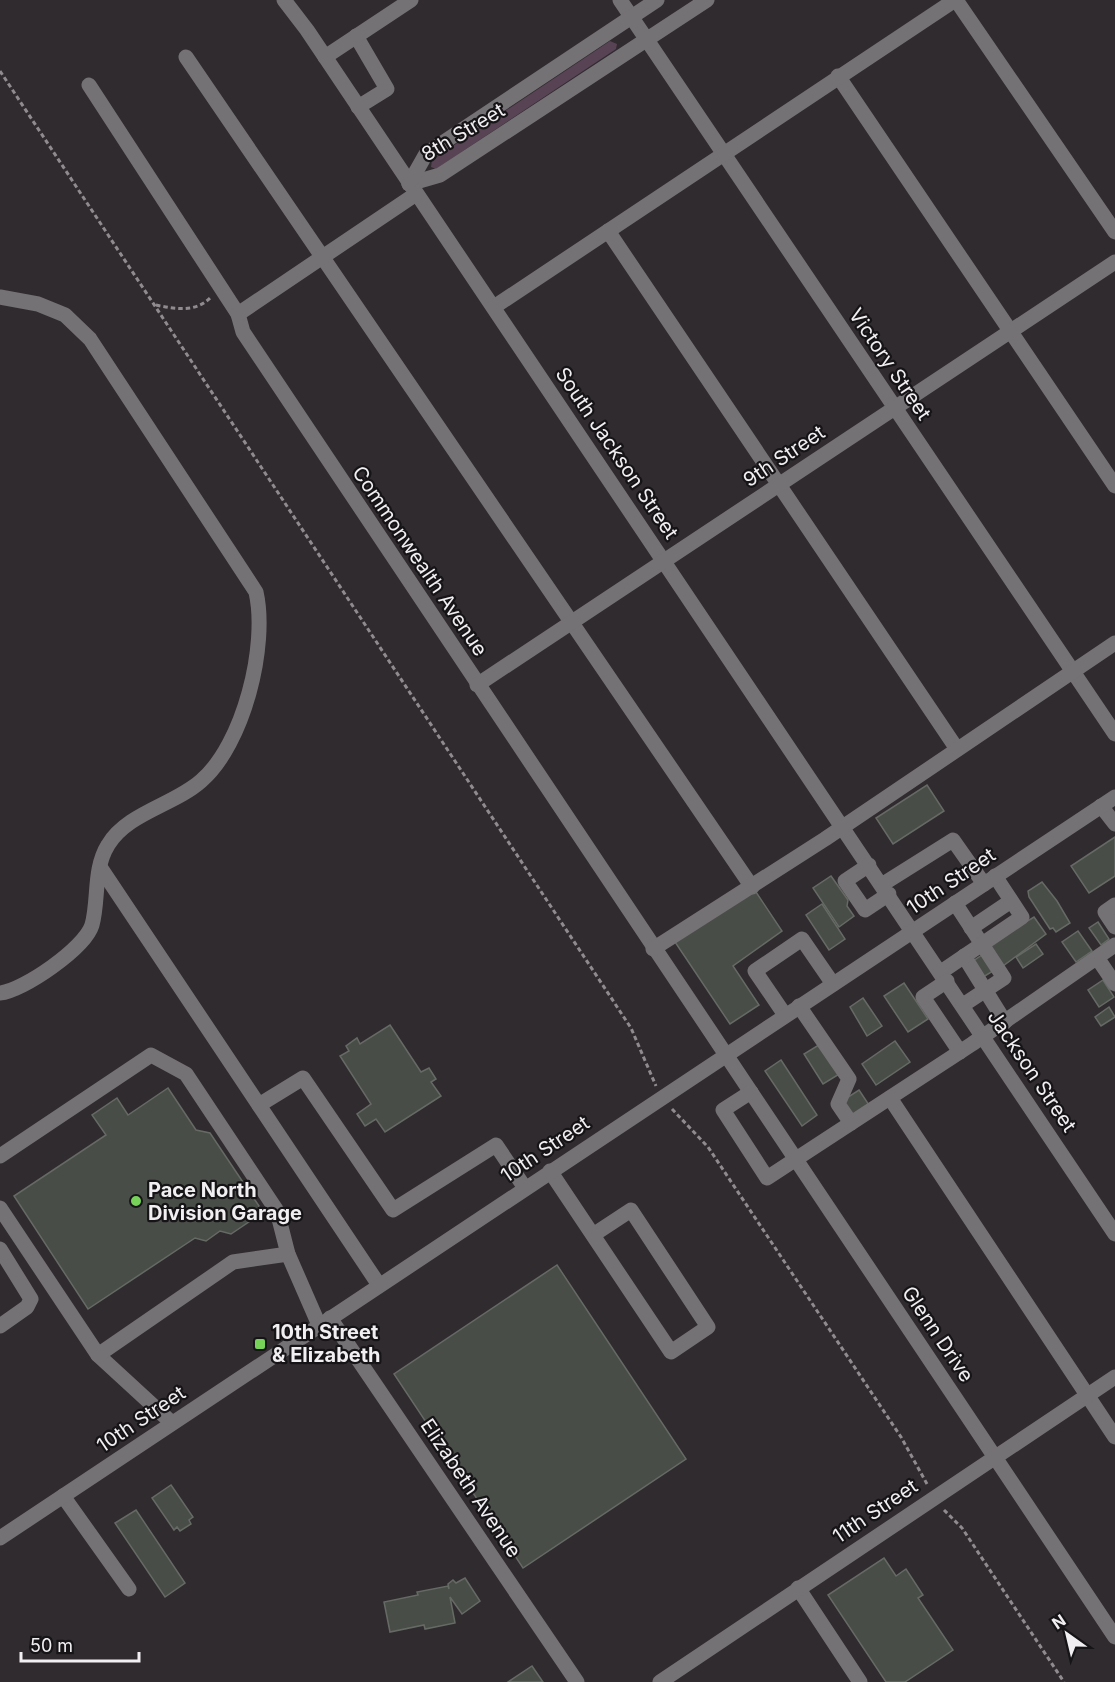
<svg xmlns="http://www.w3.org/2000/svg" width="1115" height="1682" font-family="Inter,sans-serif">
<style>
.green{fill:#574354}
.building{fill:#494d48;stroke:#666a65;stroke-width:1.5}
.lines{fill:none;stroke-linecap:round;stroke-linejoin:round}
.path{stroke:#8f8b8e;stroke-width:3;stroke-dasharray:4.5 3;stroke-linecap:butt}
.minor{stroke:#757275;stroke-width:15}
.poi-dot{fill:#77d259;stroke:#161416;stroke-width:2}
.labels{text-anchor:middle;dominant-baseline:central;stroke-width:4.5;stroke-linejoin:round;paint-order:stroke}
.street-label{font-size:20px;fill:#f2eff2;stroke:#161416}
.poi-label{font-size:20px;font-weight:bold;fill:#f2eff2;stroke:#161416;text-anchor:start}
</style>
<rect width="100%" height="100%" fill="#302b2f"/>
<!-- green -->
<path class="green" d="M610,41L617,44L616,49L436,169L431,167L432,160Z"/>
<!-- building -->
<g class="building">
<path d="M927,785L944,811L893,844L876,818Z"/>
<path d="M1115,837V876L1089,893L1071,866Z"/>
<path d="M831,876L848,900L847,906L854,916L839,927L813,888Z"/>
<path d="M1042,882L1057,901L1070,923L1056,932L1053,928L1050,929L1029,897L1028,891Z"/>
<path d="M754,889L782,931L733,966L759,1005L730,1024L675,942Z"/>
<path d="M822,904L845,939L829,950L806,915Z"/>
<path d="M1034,917L1046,934L1003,966L988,945Z"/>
<path d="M1098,922L1109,939L1101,945L1089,928Z"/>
<path d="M1078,931L1092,951L1076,962L1062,942Z"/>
<path d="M1036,944L1043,954L1023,968L1016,957Z"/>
<path d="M982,955L993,971L980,979L970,963Z"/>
<path d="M1103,980L1114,997L1099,1007L1088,990Z"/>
<path d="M904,983L928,1019L908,1032L884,996Z"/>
<path d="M863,998L882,1026L867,1036L850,1007Z"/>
<path d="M1109,1007L1115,1017L1101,1026L1095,1017Z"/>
<path d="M390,1025L421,1072L429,1068L436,1079L431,1082L441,1096L385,1132L376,1119L365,1126L357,1114L371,1104L340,1056L349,1051L346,1046L357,1038L360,1044Z"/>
<path d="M895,1041L910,1062L876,1085L862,1064Z"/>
<path d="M822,1043L841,1073L823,1084L804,1054Z"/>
<path d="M781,1060L817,1115L802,1126L765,1071Z"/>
<path d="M168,1088L196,1130L210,1133L259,1206L256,1217L231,1234L220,1231L206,1241L195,1238L88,1309L14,1196L106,1135L92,1115L117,1098L128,1115Z"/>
<path d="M859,1090L869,1105L852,1116L842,1101Z"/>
<path d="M557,1265L686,1459L523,1568L394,1374Z"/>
<path d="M171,1485L193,1517L189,1520L191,1524L180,1531L177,1527L174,1530L152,1498Z"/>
<path d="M136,1510L185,1583L165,1597L115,1523Z"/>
<path d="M884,1558L896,1576L906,1569L923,1595L918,1598L953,1650L905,1682H886L828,1595Z"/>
<path d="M465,1578L480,1601L462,1614L450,1597L455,1623L425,1629L424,1625L390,1632L384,1602L418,1595L417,1592L448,1586L449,1589L448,1584L453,1580L456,1583Z"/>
<path d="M532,1666L543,1682H508Z"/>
</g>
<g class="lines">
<!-- path -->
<g class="path">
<path d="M0,71L631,1028L656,1086"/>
<path d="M156,305C175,309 196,313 211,297"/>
<path d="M672,1109L708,1147L901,1437L927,1484"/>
<path d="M944,1510L962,1528L1064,1682"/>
</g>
<!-- minor -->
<g class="minor">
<path d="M284,0L307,30L1115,1234"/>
<path d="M620,0L1115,734"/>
<path d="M956,0L1115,232"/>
<path d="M356,36L387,89L358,107"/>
<path d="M186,57L752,887"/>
<path d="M325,57L411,0"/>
<path d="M838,76L1115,486"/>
<path d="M89,85L238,314L243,332L1115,1637"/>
<path d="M409,184L440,175L707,0"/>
<path d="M409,184L426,154L657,0"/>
<path d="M608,231L957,749"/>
<path d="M0,297L38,304L65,315L90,339L256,592C268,645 244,744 201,781C174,805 127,813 108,845C93,869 99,900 92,925C85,948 23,991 0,993"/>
<path d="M494,307L955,0"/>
<path d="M238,314L416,194"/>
<path d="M477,685L1115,262"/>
<path d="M1101,806L1115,824"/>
<path d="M869,865L845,881L865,910L889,894"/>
<path d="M100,867L379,1285"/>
<path d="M883,884L953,840L984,884"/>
<path d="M955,903L1004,978L963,1005"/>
<path d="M1115,905L1105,912L1115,927"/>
<path d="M971,928L1011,901"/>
<path d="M653,949L825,839L1115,643"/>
<path d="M964,956L1005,1022"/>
<path d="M1098,959L1115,984"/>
<path d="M941,972L1022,917L995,876"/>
<path d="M947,981L923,997L960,1052"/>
<path d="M799,1006L849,1079L838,1104L851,1123"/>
<path d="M785,1015L755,971L802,939L833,984"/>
<path d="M751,1092L723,1110L767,1178L972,1044L1115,945"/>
<path d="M890,1098L1115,1437"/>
<path d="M259,1105L303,1078L393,1210L496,1145L525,1188"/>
<path d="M0,1156L151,1055L186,1074L277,1211L288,1254L319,1325"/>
<path d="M550,1171L671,1352L708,1327L631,1210L593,1235"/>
<path d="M0,1208L98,1355L172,1423"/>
<path d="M0,1249L31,1299L27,1307L0,1326"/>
<path d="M330,1318L577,1682"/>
<path d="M98,1355L233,1262L288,1254"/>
<path d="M63,1496L129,1589"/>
<path d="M0,1538L1115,797"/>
<path d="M798,1588L860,1682"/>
<path d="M660,1682L1115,1377"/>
</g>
</g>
<!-- markers -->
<g class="poi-dot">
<circle cx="136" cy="1201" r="6"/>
<rect x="254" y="1338" width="12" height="12" rx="3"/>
</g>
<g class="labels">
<!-- street labels -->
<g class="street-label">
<text transform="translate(463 132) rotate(-31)">8th Street</text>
<text transform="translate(890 364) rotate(56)">Victory Street</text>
<text transform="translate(617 453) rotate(56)">South Jackson Street</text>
<text transform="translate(784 456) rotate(-34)">9th Street</text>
<text transform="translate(420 561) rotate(56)">Commonwealth Avenue</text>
<text transform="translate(951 881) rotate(-34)">10th Street</text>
<text transform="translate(1032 1071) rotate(56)">Jackson Street</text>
<text transform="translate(545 1149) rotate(-34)">10th Street</text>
<text transform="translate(938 1334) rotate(56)">Glenn Drive</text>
<text transform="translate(141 1419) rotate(-34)">10th Street</text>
<text transform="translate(471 1488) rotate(56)">Elizabeth Avenue</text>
<text transform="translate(875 1511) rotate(-34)">11th Street</text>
</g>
<!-- poi labels -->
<g class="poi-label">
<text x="148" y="1190">Pace North<tspan x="148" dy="23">Division Garage</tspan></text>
<text x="272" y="1332">10th Street<tspan x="272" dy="23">&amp; Elizabeth</tspan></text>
</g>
</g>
<!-- north arrow -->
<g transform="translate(1067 1634) rotate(326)" stroke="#161416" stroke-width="4.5" paint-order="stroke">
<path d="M0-4.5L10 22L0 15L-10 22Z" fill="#f2eff2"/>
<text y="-9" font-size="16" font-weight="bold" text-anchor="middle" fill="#f2eff2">N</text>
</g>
<!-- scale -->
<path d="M21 1652v9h118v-9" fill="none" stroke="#f2eff2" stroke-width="3"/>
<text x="30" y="1652" font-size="18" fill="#f2eff2" stroke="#161416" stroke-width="4.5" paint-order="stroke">50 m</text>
</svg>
